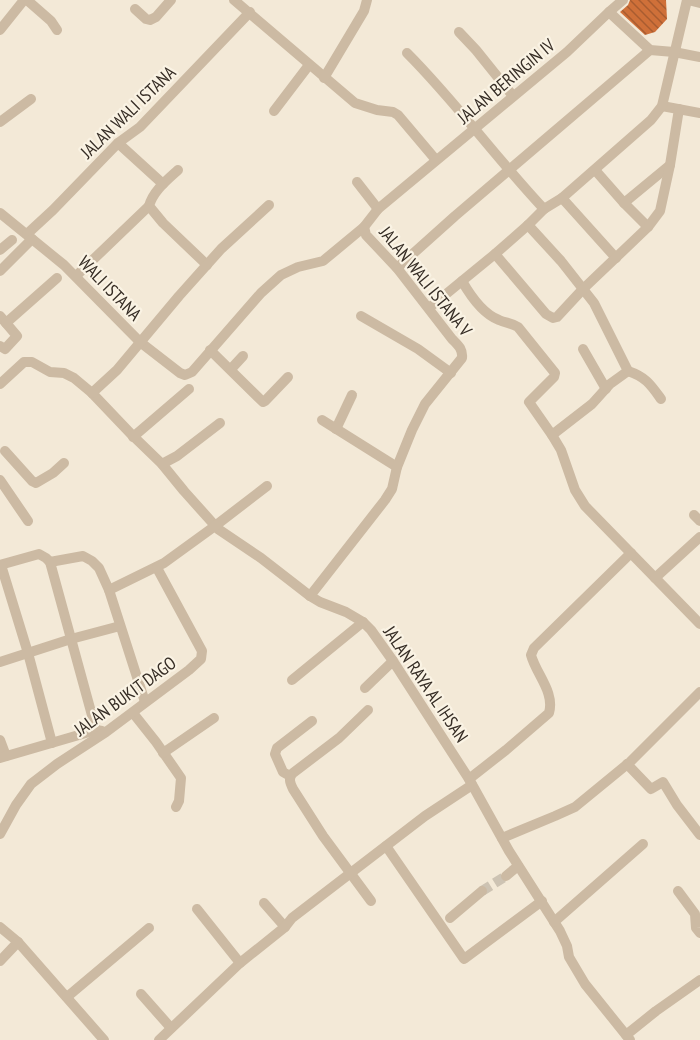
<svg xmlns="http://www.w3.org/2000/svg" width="700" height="1040" font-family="'PT Sans Narrow',sans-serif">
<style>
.building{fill:url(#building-back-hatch)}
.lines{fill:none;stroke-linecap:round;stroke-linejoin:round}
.minor-tunnel{stroke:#cdc3b3;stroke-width:10;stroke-dasharray:10 5;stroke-linecap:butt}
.minor{stroke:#ccbaa3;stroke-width:10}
.labels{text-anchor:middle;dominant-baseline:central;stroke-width:4.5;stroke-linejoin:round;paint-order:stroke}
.street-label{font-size:18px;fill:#362d25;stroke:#faf3e4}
</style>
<defs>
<pattern id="building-back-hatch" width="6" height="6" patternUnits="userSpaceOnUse" patternTransform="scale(1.5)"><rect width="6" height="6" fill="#cf7039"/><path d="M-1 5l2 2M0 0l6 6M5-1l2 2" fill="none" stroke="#a95c30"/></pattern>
</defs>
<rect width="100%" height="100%" fill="#f3e9d7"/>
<!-- building -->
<path class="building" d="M630,0H666L667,19L655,32L645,35L620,12L628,5Z"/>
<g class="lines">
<!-- minor-tunnel -->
<path class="minor-tunnel" d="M482,891L506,876"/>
<!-- minor -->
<g class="minor">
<path d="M27,0L51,21L57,30"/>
<path d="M234,0L355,103L377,110L393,112L398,115L436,160"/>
<path d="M688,0L700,3"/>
<path d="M135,9L146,19L150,20L156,17L171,0"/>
<path d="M609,12L623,0"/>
<path d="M0,30L24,0"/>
<path d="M459,32L476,50L513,96"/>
<path d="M407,53C456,102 496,158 544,209"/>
<path d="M324,78L364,11L367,0"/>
<path d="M662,106L700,113"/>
<path d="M274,111L309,65"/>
<path d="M0,122L31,99"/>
<path d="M118,143L163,184"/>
<path d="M178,170C167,180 153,191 149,206L163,223L207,265"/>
<path d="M595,170L624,203L648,227"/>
<path d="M357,182L378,209"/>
<path d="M562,198L616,258"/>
<path d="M624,203L670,165L679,109"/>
<path d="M0,213L64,265L140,342L180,373L185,375L192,372L261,293L281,275L298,267L323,261L364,227L378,209L567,52L609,12L650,50L674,52L700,57"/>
<path d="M528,225L561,261L594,303L628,371L610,384L592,404L552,435"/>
<path d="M27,234L53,210L118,143L140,127L250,12"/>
<path d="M0,250L12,240"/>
<path d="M495,254L546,314L553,318L557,317L583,289L648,227L660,211L670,165"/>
<path d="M397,268L455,216L650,50"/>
<path d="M0,271L32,239"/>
<path d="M76,276L149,206"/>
<path d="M462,281C470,295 483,314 499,320C506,323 511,323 518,327L555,373L554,377L529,402L552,435L561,450L575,490L585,506L700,624"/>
<path d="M429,308L495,254L528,225L544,209L562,198L651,120L662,106L687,0"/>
<path d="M0,316L17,336L5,349L0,346"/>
<path d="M361,316L418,349L451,373"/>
<path d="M6,323L57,278"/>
<path d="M583,349L606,389"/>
<path d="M210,350L263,402L265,401L288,377"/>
<path d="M231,369L243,356"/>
<path d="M628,371C646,377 651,385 661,399"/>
<path d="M0,384L24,362H32L50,372L64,373L74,378L92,393L132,435L162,464L184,491L218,529L261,558L310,596L320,602L346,612L363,622L371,630L393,661L469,779L509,851L560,931L567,946L569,957L585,984L630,1040"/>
<path d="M92,393L117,370L179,296L221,249L269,205"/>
<path d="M322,420L397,467"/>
<path d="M336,429L352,395"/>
<path d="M133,437L189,389"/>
<path d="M5,451L32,481L36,483L53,473L64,463"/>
<path d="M162,464L177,456L220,423"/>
<path d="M0,480L28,521"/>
<path d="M694,515L700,521"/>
<path d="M50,562L96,730"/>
<path d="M0,565L39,554L46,558L50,562L83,556L92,561L99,568L109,590L145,702"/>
<path d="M1,565L28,653L52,743"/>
<path d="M655,578L700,537"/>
<path d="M109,590L164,563L215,526L267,486"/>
<path d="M310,596L385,500L392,489L397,467L412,430L425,404L462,358C463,349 458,345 452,339L397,268L366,235L364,227"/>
<path d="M0,662L71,639L120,626"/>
<path d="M292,680L363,622"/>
<path d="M365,688L393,661"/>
<path d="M368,710L339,738L293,773C288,778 290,783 293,789L323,836L371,901"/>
<path d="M133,713L156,742L181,778L179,801L176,807"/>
<path d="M0,740L6,756"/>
<path d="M163,753L214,718"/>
<path d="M0,758L96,730L102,731"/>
<path d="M627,764L651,789L663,782L677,805L700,835"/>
<path d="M290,776L283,772L275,754L277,748L312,721"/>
<path d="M469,779L506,750L549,713C555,692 536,674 531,655L534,648L631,553"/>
<path d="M0,834L16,805L31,784L57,764L106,732L189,670L201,659L202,651L157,568"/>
<path d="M502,838L555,816L575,807L630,762L700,692"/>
<path d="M386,846L464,959L542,901"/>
<path d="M506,876L518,866"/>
<path d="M678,891L695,914L696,928L700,933"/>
<path d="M264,903L285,927"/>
<path d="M197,909L240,963"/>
<path d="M450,918L482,891"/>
<path d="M554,922L643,844"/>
<path d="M0,927L18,942L104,1040"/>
<path d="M0,961L18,942"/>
<path d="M141,994L171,1028"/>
<path d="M67,997L149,928"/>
<path d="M626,1035L656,1011L700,980"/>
<path d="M159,1040L240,963L285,927L292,918L425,816L472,785"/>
</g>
</g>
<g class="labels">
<!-- street labels -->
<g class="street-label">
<text transform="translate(506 81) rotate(-40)">JALAN BERINGIN IV</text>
<text transform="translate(128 112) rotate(-44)">JALAN WALI ISTANA</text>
<text transform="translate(426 281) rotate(51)">JALAN WALI ISTANA V</text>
<text transform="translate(110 288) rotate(46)">WALI ISTANA</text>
<text transform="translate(426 684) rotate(56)">JALAN RAYA AL IHSAN</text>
<text transform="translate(125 696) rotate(-36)">JALAN BUKIT DAGO</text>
</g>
</g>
</svg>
